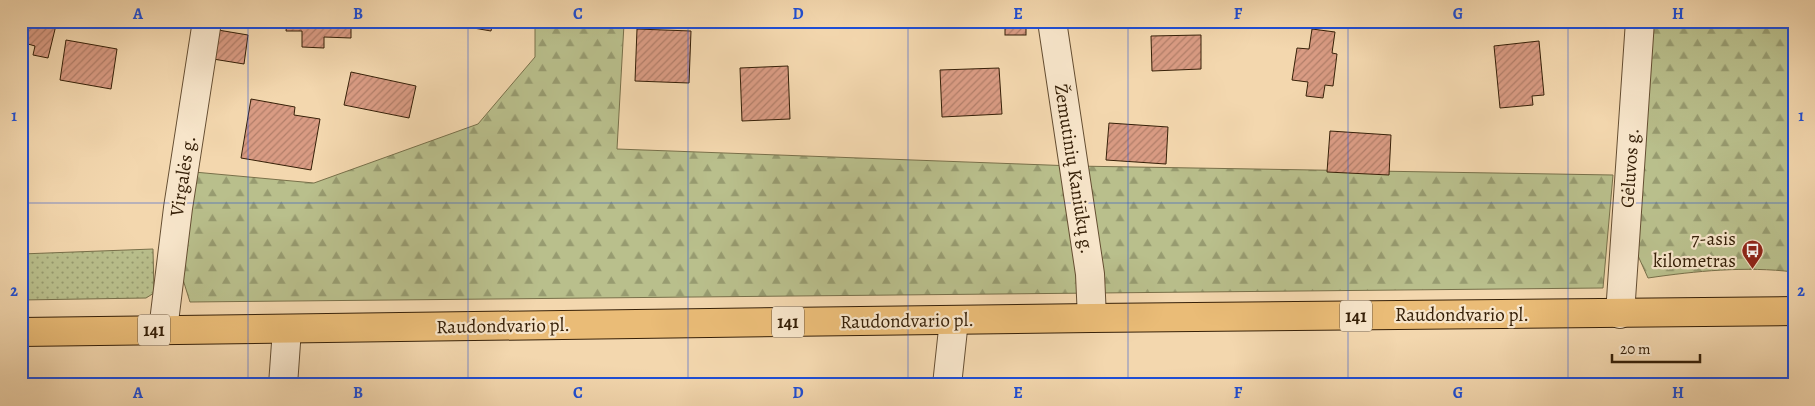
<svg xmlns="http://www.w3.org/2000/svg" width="1815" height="406" font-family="Alegreya,serif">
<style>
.grass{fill:url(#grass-dots);stroke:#78704a}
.forest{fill:url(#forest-firs);stroke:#78704a}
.building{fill:url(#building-hatch);stroke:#362008}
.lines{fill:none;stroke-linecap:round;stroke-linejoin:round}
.minor-casing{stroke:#654e32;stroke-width:30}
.primary-casing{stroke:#362008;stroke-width:30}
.minor{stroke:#f7e5ca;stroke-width:28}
.primary{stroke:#eabc77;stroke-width:28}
.grid{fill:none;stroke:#1d4ed8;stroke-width:1;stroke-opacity:0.55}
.labels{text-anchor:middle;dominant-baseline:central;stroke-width:4.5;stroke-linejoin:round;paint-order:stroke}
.shield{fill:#f7e5ca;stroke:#705b42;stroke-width:1}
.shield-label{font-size:18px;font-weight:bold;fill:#362008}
.street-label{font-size:19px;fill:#362008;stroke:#f7e5ca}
.poi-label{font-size:19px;fill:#362008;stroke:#f7e5ca;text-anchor:end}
.neatline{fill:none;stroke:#1d4ed8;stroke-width:2}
.grid-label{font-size:16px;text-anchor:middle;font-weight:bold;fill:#1d4ed8}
</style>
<defs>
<pattern id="grass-dots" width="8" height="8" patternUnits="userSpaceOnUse" patternTransform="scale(1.25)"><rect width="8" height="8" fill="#b9bf8c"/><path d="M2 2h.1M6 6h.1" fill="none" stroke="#979b70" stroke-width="1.8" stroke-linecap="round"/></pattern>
<pattern id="forest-firs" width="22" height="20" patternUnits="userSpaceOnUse" patternTransform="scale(1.25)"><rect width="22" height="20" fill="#b9bf8c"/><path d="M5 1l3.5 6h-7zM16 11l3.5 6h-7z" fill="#979b70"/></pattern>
<pattern id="building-hatch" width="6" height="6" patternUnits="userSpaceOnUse" patternTransform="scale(1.25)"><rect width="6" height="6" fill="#d99b83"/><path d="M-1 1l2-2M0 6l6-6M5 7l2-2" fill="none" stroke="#b17e69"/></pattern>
</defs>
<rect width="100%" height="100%" fill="#f3d7ae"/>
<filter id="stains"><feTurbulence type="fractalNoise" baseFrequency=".004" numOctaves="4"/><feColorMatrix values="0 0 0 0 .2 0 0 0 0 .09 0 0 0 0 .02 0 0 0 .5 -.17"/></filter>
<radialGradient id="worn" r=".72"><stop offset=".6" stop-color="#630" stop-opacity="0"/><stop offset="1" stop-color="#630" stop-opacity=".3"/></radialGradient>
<!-- grass -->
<path class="grass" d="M153,249L154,293L146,298L21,300V254Z"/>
<!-- forest -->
<g class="forest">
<path d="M535,21H626L624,24L617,149L1074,166L1613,175L1603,288L190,302L180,270L194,172L314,183L478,124L535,57Z"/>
<path d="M1651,21H1794V272C1745,266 1696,271 1648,278L1635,249Z"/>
</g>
<!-- building -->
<g class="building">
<path d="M21,21H57L48,58L33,55L35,46L21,42Z"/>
<path d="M287,21H351V38L324,37V48L302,47V31H286Z"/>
<path d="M451,21H493L491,31L450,24Z"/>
<rect x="1005" y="21" width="21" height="14"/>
<path d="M637,29L691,31L689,83L635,81Z"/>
<path d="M1312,29L1335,32L1332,53L1337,54L1333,86L1325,85L1323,98L1306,96L1308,82L1292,80L1297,48L1309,49Z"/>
<path d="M218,30L248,35L244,64L213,59Z"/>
<path d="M1201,35V69L1152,71L1151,36Z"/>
<path d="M66,40L117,49L111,89L60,80Z"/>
<path d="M1539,41L1544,95L1532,96L1533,105L1500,108L1494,46Z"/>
<path d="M788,66L790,119L742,121L740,68Z"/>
<path d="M999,68L1002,114L942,117L940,70Z"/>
<path d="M351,72L416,86L409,118L344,105Z"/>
<path d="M251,99L295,107L294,115L320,119L311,170L241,158Z"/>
<path d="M1109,123L1168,127L1166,164L1106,160Z"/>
<path d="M1330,131L1391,135L1389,175L1327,172Z"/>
</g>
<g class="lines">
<defs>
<g id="minor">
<path d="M1052,21L1090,274L1092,318"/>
<path d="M1620,314L1640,21"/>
<path d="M163,330L178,208L207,21"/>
<path d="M283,385L287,329"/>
<path d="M947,385L954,320"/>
</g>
<path id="primary" d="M21,332L1092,318L1794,311"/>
</defs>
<!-- minor casing -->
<use href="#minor" class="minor-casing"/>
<!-- primary casing -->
<use href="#primary" class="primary-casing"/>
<!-- minor -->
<use href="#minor" class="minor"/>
<!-- primary -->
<use href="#primary" class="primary"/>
</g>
<!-- grid -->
<path class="grid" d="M248,21V385M468,21V385M688,21V385M908,21V385M1128,21V385M1348,21V385M1568,21V385M21,203H1794"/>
<!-- icons -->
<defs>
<symbol id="bus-pin" viewBox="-11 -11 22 30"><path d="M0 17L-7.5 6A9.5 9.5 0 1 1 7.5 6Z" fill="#8f2418" stroke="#f7e5ca"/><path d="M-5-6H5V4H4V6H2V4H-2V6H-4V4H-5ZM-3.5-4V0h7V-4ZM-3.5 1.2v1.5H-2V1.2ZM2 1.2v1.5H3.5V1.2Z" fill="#fff"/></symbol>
</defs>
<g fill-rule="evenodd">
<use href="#bus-pin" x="1740" y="238" width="25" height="34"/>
</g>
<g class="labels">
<!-- shield labels -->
<g class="shield">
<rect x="1340" y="300.5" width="32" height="31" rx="4"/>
<rect x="772" y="306.5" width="32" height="31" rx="4"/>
<rect x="138" y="314.5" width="32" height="31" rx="4"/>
</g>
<g class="shield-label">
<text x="1356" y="316">141</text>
<text x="788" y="322">141</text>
<text x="154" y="330">141</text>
</g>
<!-- street labels -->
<g class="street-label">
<text transform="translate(1630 168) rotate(-86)">Gėluvos g.</text>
<text transform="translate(1074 169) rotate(81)">Žemutinių Kaniūkų g.</text>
<text transform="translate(183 176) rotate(-81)">Virgalės g.</text>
<text x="1462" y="315">Raudondvario pl.</text>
<text transform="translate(907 321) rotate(-1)">Raudondvario pl.</text>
<text transform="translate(503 326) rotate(-1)">Raudondvario pl.</text>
</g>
<!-- poi labels -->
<g class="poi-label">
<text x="1736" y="239">7-asis<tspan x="1736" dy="22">kilometras</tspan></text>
</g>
</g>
<!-- margin -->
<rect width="1815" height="406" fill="none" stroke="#f3d7ae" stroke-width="55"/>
<!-- scale -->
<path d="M1612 354v8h88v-8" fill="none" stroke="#362008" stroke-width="2.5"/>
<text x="1620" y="354" font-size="15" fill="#362008" stroke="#f7e5ca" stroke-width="4" paint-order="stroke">20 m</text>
<rect x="28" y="28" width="1760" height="350" class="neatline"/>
<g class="grid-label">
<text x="138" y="19">A</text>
<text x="358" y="19">B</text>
<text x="578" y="19">C</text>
<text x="798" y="19">D</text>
<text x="1018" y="19">E</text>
<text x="1238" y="19">F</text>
<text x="1458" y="19">G</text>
<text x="1678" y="19">H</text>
<text x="14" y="121">1</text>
<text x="1801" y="121">1</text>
<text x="14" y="296">2</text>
<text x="1801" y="296">2</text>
<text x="138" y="398">A</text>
<text x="358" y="398">B</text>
<text x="578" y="398">C</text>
<text x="798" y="398">D</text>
<text x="1018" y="398">E</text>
<text x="1238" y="398">F</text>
<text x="1458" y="398">G</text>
<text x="1678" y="398">H</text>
</g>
<rect width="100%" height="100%" filter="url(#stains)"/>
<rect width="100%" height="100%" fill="url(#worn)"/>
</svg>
